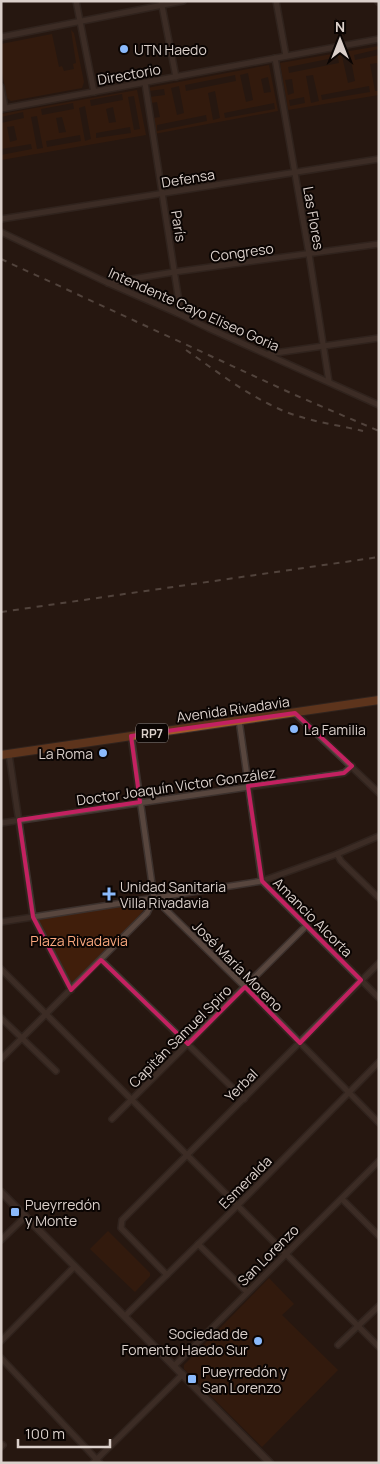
<svg xmlns="http://www.w3.org/2000/svg" width="380" height="1464" font-family="Manrope,sans-serif">
<style>
.green{fill:#401e0b;fill-rule:evenodd}
.lines{fill:none;stroke-linecap:round;stroke-linejoin:round}
.minor-casing{stroke:#3c312d;stroke-width:8}
.tertiary-casing{stroke:#3c312d;stroke-width:9}
.primary-casing{stroke:#3c312d;stroke-width:10}
.minor{stroke:#58463e;stroke-width:5}
.tertiary{stroke:#58463e;stroke-width:6}
.primary{stroke:#a1582b;stroke-width:8}
.rail{stroke:#867872;stroke-width:2;stroke-dasharray:6 6;stroke-linecap:butt}
.marked{fill:none;stroke:#c32161;stroke-width:4;stroke-linejoin:round}
.poi-dot{fill:#8bbafc;stroke:#0b0503;stroke-width:2}
.labels{text-anchor:middle;dominant-baseline:central;stroke-width:4;stroke-linejoin:round;paint-order:stroke}
.shield{fill:#0b0503;stroke:#9d938f;stroke-width:1}
.shield-label{font-size:12px;font-weight:bold;fill:#dbd0cb}
.poi-label{font-size:14px;fill:#dbd0cb;stroke:#0b0503;text-anchor:start}
.street-label{font-size:14px;fill:#dbd0cb;stroke:#0b0503}
.park-label{font-size:14px;fill:#fca97f;stroke:#0b0503}
</style>
<rect width="100%" height="100%" fill="#271710"/>
<!-- green -->
<g class="green">
<path d="M71,30L74,33L84,82L82,88L11,101L7,98L1,68V44L52,34L59,67L62,66L64,71L74,69L73,64L76,63Z"/>
<path d="M379,46V49L354,55L355,60L379,55V70L377,63L370,64L375,91H379V95L288,110L280,63ZM350,55L355,81L348,83L342,56ZM338,57L339,63L289,73L288,67ZM313,75L319,101L311,103L306,76ZM292,79L294,93L288,95L285,80ZM369,86L370,92L322,100L321,95ZM304,97L305,103L290,106L289,100Z"/>
<path d="M269,65L278,111L154,134L147,88ZM248,73L253,100L246,102L240,75ZM235,75L236,81L186,91L185,85ZM268,77L271,92L264,93L261,79ZM179,86L184,113L177,115L171,88ZM164,89L165,95L150,97L149,91ZM215,91L220,118L213,120L208,93ZM157,102L160,117L154,118L151,103ZM274,103L275,109L225,118L224,113ZM206,115L207,121L157,131V125Z"/>
<path d="M137,90L146,135L1,160V155L32,149L31,144L1,149V123L24,118L23,112L1,117V114ZM122,94L123,100L91,106L90,100ZM134,96L140,129L134,130L128,97ZM73,103L74,109L42,115L41,109ZM85,106L91,139L85,141L79,108ZM113,107L116,122L109,123L106,109ZM37,116L43,148L37,149L31,117ZM62,117L66,132L59,133L56,118ZM14,126L17,140L10,142L7,127ZM130,127L131,133L96,138V133ZM80,135L81,141L47,147L46,141Z"/>
<path d="M154,898L101,960L71,990L33,917Z"/>
<path d="M108,1231L150,1273V1276L135,1292L90,1249Z"/>
<path d="M269,1278L294,1304L282,1315L338,1370L262,1447L184,1369V1365Z"/>
</g>
<g class="lines">
<defs>
<g id="minor">
<path d="M76,1L94,92"/>
<path d="M161,1L176,77"/>
<path d="M276,1L286,56"/>
<path d="M1,37L183,1"/>
<path d="M275,58L309,254L329,382"/>
<path d="M145,83L179,302L177,313"/>
<path d="M1,87L5,108"/>
<path d="M1,109L379,39"/>
<path d="M1,219L379,159"/>
<path d="M1,232L108,283L177,313L208,328L379,405"/>
<path d="M108,283L174,272L379,244"/>
<path d="M268,354L379,338"/>
<path d="M295,713L379,793"/>
<path d="M239,720L262,881L379,998"/>
<path d="M131,736L154,898L245,987L379,1123"/>
<path d="M9,754L33,917L71,990"/>
<path d="M1,823L339,774L344,773L352,766"/>
<path d="M337,854L341,861L379,898"/>
<path d="M1,922L262,881L337,854L379,836"/>
<path d="M101,960L244,1099"/>
<path d="M1,969L379,1347"/>
<path d="M1,1018L56,1071"/>
<path d="M1,1059L147,913L154,898"/>
<path d="M112,1119L306,926"/>
<path d="M342,1199L379,1236"/>
<path d="M1,1240L26,1216"/>
<path d="M198,1244L247,1292"/>
<path d="M167,1275L121,1228L122,1220L379,963"/>
<path d="M125,1316L238,1205L379,1062"/>
<path d="M1,1341L75,1266"/>
<path d="M338,1345L379,1306"/>
<path d="M1,1358L100,1463"/>
<path d="M174,1366L379,1161"/>
<path d="M1,1447L3,1445"/>
<path d="M93,1463L183,1374"/>
</g>
<g id="tertiary">
<path d="M378,1L379,2"/>
<path d="M1,1192L270,1463"/>
</g>
<path id="primary" d="M1,755L379,700"/>
</defs>
<!-- minor casing -->
<use href="#minor" class="minor-casing"/>
<!-- tertiary casing -->
<use href="#tertiary" class="tertiary-casing"/>
<!-- primary casing -->
<use href="#primary" class="primary-casing"/>
<!-- minor -->
<use href="#minor" class="minor"/>
<!-- tertiary -->
<use href="#tertiary" class="tertiary"/>
<!-- primary -->
<use href="#primary" class="primary"/>
<!-- rail -->
<g class="rail">
<path d="M1,259L295,395L379,431"/>
<path d="M186,350C215,370 244,393 277,408C304,421 334,424 363,431"/>
<path d="M1,612L379,557"/>
</g>
</g>
<!-- marked area -->
<path d="M0 0H380V1464H0ZM295,713L352,766L344,773L248,786L262,881L361,980L300,1043L245,987L188,1044L101,960L71,990L33,917L19,820L140,802L131,736Z" fill="#271710" fill-opacity=".55" fill-rule="evenodd"/>
<path class="marked" d="M295,713L352,766L344,773L248,786L262,881L361,980L300,1043L245,987L188,1044L101,960L71,990L33,917L19,820L140,802L131,736Z"/>
<!-- markers -->
<g class="poi-dot">
<circle cx="124" cy="49" r="5"/>
<circle cx="294" cy="729" r="5"/>
<circle cx="103" cy="753" r="5"/>
<path d="M106.5 886.5h5v5h5v5h-5v5h-5v-5h-5v-5h5z"/>
<rect x="10" y="1207" width="10" height="10" rx="2.5"/>
<circle cx="258" cy="1341" r="5"/>
<rect x="187" y="1374" width="10" height="10" rx="2.5"/>
</g>
<g class="labels">
<!-- shield labels -->
<rect class="shield" x="136" y="723.5" width="32" height="19" rx="4"/>
<g class="shield-label">
<text x="152" y="733">RP7</text>
</g>
<!-- poi labels -->
<g class="poi-label">
<text x="134" y="49">UTN Haedo</text>
<text x="304" y="729">La Familia</text>
<text x="93" y="753" text-anchor="end">La Roma</text>
<text x="120" y="886">Unidad Sanitaria<tspan x="120" dy="16">Villa Rivadavia</tspan></text>
<text x="25" y="1204">Pueyrredón<tspan x="25" dy="16">y Monte</tspan></text>
<text x="248" y="1333" text-anchor="end">Sociedad de<tspan x="248" dy="16">Fomento Haedo Sur</tspan></text>
<text x="202" y="1371">Pueyrredón y<tspan x="202" dy="16">San Lorenzo</tspan></text>
</g>
<!-- street labels -->
<g class="street-label">
<text transform="translate(129 74) rotate(-10)">Directorio</text>
<text transform="translate(188 178) rotate(-9)">Defensa</text>
<text transform="translate(314 218) rotate(80)">Las Flores</text>
<text transform="translate(179 226) rotate(81)">París</text>
<text transform="translate(242 252) rotate(-8)">Congreso</text>
<text transform="translate(194 309) rotate(24)">Intendente Cayo Eliseo Goria</text>
<text transform="translate(233 709) rotate(-8)">Avenida Rivadavia</text>
<text transform="translate(176 786) rotate(-8)">Doctor Joaquín Victor González</text>
<text transform="translate(313 917) rotate(45)">Amancio Alcorta</text>
<text transform="translate(238 966) rotate(45)">José María Moreno</text>
<text transform="translate(180 1036) rotate(-45)">Capitán Samuel Spiro</text>
<text transform="translate(241 1085) rotate(-45)">Yerbal</text>
<text transform="translate(245 1182) rotate(-45)">Esmeralda</text>
<text transform="translate(268 1255) rotate(-45)">San Lorenzo</text>
</g>
<!-- park labels -->
<g class="park-label">
<text x="79" y="940">Plaza Rivadavia</text>
</g>
</g>
<!-- border -->
<rect width="380" height="1464" fill="none" stroke="#dbd0cb" stroke-width="5"/>
<!-- north arrow -->
<g transform="translate(340 40)" stroke="#0b0503" stroke-width="4" paint-order="stroke">
<path d="M0-4L9 19L0 12L-9 19Z" fill="#dbd0cb"/>
<text y="-8" font-size="14" font-weight="bold" text-anchor="middle" fill="#dbd0cb">N</text>
</g>
<!-- scale -->
<path d="M18 1439v8h92v-8" fill="none" stroke="#dbd0cb" stroke-width="2.5"/>
<text x="25" y="1439" font-size="15" fill="#dbd0cb" stroke="#0b0503" stroke-width="4" paint-order="stroke">100 m</text>
</svg>
